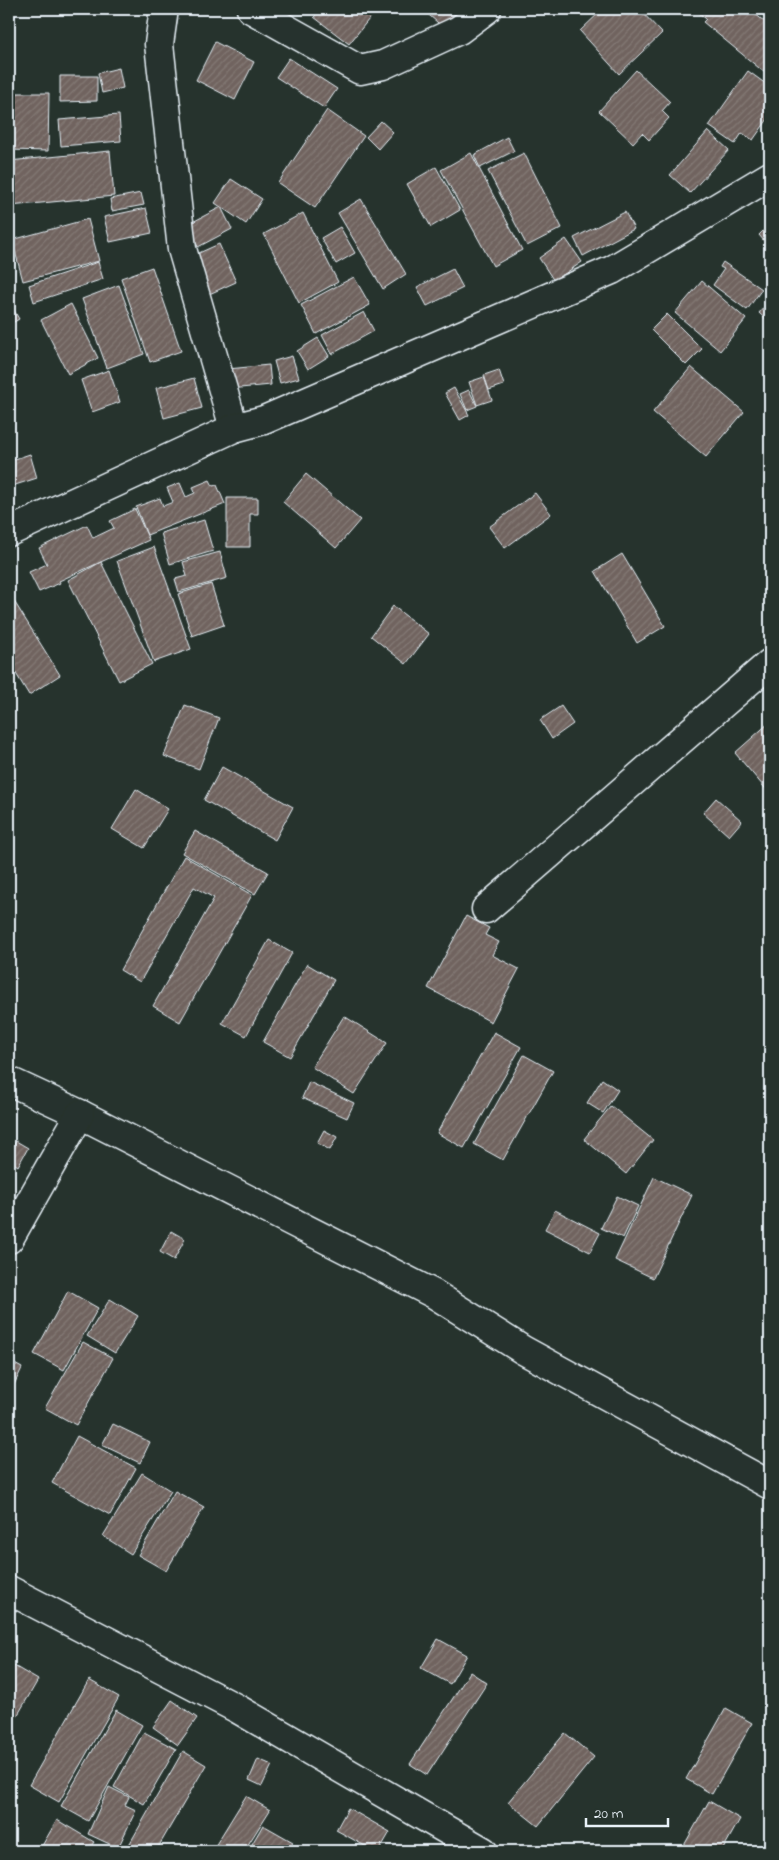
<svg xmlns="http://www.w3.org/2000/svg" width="779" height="1860" font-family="'Indie Flower',sans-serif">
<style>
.building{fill:url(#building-hatch);stroke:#e8f1f8}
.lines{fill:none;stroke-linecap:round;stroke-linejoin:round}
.minor-casing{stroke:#e8f1f8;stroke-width:31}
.minor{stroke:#26332d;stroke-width:28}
</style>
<defs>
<pattern id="building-hatch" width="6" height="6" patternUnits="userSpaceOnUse" patternTransform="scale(1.25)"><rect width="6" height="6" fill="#70635e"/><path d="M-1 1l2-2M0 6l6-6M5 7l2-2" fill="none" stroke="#847a76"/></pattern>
</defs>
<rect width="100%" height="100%" fill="#26332d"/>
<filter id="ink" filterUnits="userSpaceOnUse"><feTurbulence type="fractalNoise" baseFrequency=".02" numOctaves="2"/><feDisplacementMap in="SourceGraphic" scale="10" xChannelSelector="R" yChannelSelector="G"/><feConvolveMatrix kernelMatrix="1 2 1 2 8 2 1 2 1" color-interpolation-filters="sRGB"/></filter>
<g filter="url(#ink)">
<!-- building -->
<g class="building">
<path d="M321,9H377L349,44L314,17Z"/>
<path d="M422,9H462L445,29Z"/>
<path d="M603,9H639L662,33L619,74L580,31Z"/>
<path d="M699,9H749L770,26V77L703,22L706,19L697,11Z"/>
<path d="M215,42L254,62L235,100L196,80Z"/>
<path d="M289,58L337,89L324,108L276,77Z"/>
<path d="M119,68L123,88L102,93L98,73Z"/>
<path d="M636,70L670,102L662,111L669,118L649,140L642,133L633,143L599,111Z"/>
<path d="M748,71L770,87V116L753,140L742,133L735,144L709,126Z"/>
<path d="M60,76H97V101L60,102Z"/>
<path d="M9,93H49L48,151L9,150Z"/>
<path d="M327,110L364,136L315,208L278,183Z"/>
<path d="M119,115L121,141L61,146L59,120Z"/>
<path d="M381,121L393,132L378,149L366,137Z"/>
<path d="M708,131L729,150L690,193L670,175Z"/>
<path d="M507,137L514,151L480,168L474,155Z"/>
<path d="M110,151L114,196L10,206L9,161Z"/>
<path d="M471,153L522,250L493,266L441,170Z"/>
<path d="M524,153L562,228L527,246L488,171Z"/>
<path d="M436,167L460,210L431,227L407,184Z"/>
<path d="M231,179L262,199L246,224L215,203Z"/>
<path d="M141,193L144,205L112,211L110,199Z"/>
<path d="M361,199L406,274L383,289L338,213Z"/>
<path d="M221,207L232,229L198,247L187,225Z"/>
<path d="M146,208L152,233L110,242L104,217Z"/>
<path d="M625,212L634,229L583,256L574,238Z"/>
<path d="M303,213L338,282L299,303L264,234Z"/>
<path d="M88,219L99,261L23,281L12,240Z"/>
<path d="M770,224V248L759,235Z"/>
<path d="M340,227L355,253L336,264L321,238Z"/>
<path d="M566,239L582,262L554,281L539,258Z"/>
<path d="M219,244L236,282L207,295L190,257Z"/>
<path d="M98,262L103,279L34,302L29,285Z"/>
<path d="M723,262L762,289L747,310L713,285L724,269L720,267Z"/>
<path d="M152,267L181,351L150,362L121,278Z"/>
<path d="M453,269L463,288L427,306L417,287Z"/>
<path d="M354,277L370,305L316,334L301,305Z"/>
<path d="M702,281L746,319L720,351L675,313Z"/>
<path d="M119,285L144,354L107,368L82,299Z"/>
<path d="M770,300V323L759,313Z"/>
<path d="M9,302L19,319L9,325Z"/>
<path d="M71,304L98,358L68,374L41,320Z"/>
<path d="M364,312L374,331L332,354L322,335Z"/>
<path d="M667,314L702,349L686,365L651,330Z"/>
<path d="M318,338L329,356L308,369L297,351Z"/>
<path d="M292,356L299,378L280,383L274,361Z"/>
<path d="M269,365L271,385L230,389L228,369Z"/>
<path d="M691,367L744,412L706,457L653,412Z"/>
<path d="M109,370L120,402L92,412L81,380Z"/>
<path d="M499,370L504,385L489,390L484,375Z"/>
<path d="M484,377L492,400L477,405L469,382Z"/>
<path d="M194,378L202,408L164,418L156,388Z"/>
<path d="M454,388L469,415L460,420L445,393Z"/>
<path d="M469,390L477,406L467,410L460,394Z"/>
<path d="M30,454L37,478L9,487V461Z"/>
<path d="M306,474L360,520L336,548L283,502Z"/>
<path d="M210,480L213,486L217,485L225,504L147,535L136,507L160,498L163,506L173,502L167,488L180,483L186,497L195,493L193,487Z"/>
<path d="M535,493L551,514L505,548L489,527Z"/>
<path d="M227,498H258V514H250V547H227Z"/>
<path d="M135,509L149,540L59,581L60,583L39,592L29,572L47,564L39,548L87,525L93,538L114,528L110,521Z"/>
<path d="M204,520L213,551L170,564L161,533Z"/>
<path d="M154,547L191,649L154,662L117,561Z"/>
<path d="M220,552L227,578L179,592L175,579L187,576L183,562Z"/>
<path d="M622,554L665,626L637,643L595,571Z"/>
<path d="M101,562L152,664L119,681L68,580Z"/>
<path d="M211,584L224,625L192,636L178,594Z"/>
<path d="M12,598L60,675L29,695L9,662V600Z"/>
<path d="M393,606L429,634L406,664L371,636Z"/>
<path d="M185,705L219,718L199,769L164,756Z"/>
<path d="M561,706L573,724L552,739L540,720Z"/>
<path d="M770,722V794L735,753Z"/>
<path d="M222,767L293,807L275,840L204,800Z"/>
<path d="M136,789L168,809L144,848L112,829Z"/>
<path d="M716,798L742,821L729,836L703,813Z"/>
<path d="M195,831L268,872L255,894L182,853Z"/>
<path d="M184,856L252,895L180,1022L153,1006L214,898L194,887L140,982L120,970Z"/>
<path d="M466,916L489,928L485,935L499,942L492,955L519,969L491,1022L428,988Z"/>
<path d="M269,940L292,953L246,1036L222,1023Z"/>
<path d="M307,964L334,980L290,1057L263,1042Z"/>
<path d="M344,1016L387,1043L354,1094L312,1067Z"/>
<path d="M494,1032L521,1047L464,1148L437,1133Z"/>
<path d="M524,1055L553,1071L503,1160L474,1144Z"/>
<path d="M602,1079L618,1090L603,1113L587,1103Z"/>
<path d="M309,1082L354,1103L347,1118L302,1098Z"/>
<path d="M611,1106L653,1140L626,1174L584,1139Z"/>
<path d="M324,1130L337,1137L330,1150L317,1143Z"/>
<path d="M16,1141L28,1148L18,1166L9,1160V1153Z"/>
<path d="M654,1177L692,1195L653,1278L615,1260Z"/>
<path d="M617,1196L638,1206L623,1238L601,1228Z"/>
<path d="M555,1210L600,1233L590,1252L545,1229Z"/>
<path d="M171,1231L185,1239L174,1260L160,1252Z"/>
<path d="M68,1291L98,1308L64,1370L34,1354Z"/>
<path d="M110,1299L138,1316L115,1353L87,1336Z"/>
<path d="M83,1342L113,1358L76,1425L45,1408Z"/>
<path d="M9,1361L22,1368L12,1389L9,1387Z"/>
<path d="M113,1424L150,1442L140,1463L102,1445Z"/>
<path d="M77,1436L136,1468L110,1515L52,1483Z"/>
<path d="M142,1473L171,1491L131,1554L103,1536Z"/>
<path d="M175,1491L204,1507L166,1571L138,1555Z"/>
<path d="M438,1639L467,1655L450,1684L421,1668Z"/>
<path d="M9,1663L38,1680L9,1730Z"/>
<path d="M470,1672L487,1683L427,1775L410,1764Z"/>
<path d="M89,1680L119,1697L59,1802L29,1785Z"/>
<path d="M172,1700L197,1718L178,1745L153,1727Z"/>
<path d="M726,1708L752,1723L712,1794L686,1779Z"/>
<path d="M116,1710L142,1725L88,1821L61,1806Z"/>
<path d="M144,1732L176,1749L144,1804L114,1787Z"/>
<path d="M565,1733L594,1757L538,1826L508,1802Z"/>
<path d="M183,1751L206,1765L156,1851H129L126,1850Z"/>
<path d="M258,1759L272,1765L262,1786L249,1780Z"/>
<path d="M109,1787L129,1797L125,1805L136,1810L118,1848L88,1834Z"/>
<path d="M246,1796L270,1810L244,1851H212Z"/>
<path d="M709,1801L740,1819L722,1851H686L682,1849Z"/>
<path d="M348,1808L390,1832L379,1851H374L336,1830Z"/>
<path d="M57,1820L94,1842L88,1851H39Z"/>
<path d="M263,1825L293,1842L288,1851H248Z"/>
</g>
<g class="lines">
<defs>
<g id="minor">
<path d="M164,9L159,44L182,249L234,428"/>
<path d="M251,9L360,70L383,65L459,30L487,9"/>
<path d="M9,532L234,428L264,420L612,270L770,176"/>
<path d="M486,909L770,663"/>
<path d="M9,1081L80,1114L434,1294L523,1350L770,1485"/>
<path d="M9,1239L80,1114"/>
<path d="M9,1590L236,1708L483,1851"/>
</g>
</defs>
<!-- minor casing -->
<use href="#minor" class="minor-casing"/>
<!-- minor -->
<use href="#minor" class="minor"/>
</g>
</g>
<!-- margin -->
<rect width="779" height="1860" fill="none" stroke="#26332d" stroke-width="30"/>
<rect x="15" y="15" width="749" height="1830" fill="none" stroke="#e8f1f8" stroke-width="2" filter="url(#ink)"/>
<!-- scale -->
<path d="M586 1818v8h82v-8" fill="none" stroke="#e8f1f8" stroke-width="2.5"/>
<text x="594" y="1818" font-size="15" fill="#e8f1f8" stroke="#26332d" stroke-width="4" paint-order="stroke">20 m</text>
</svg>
